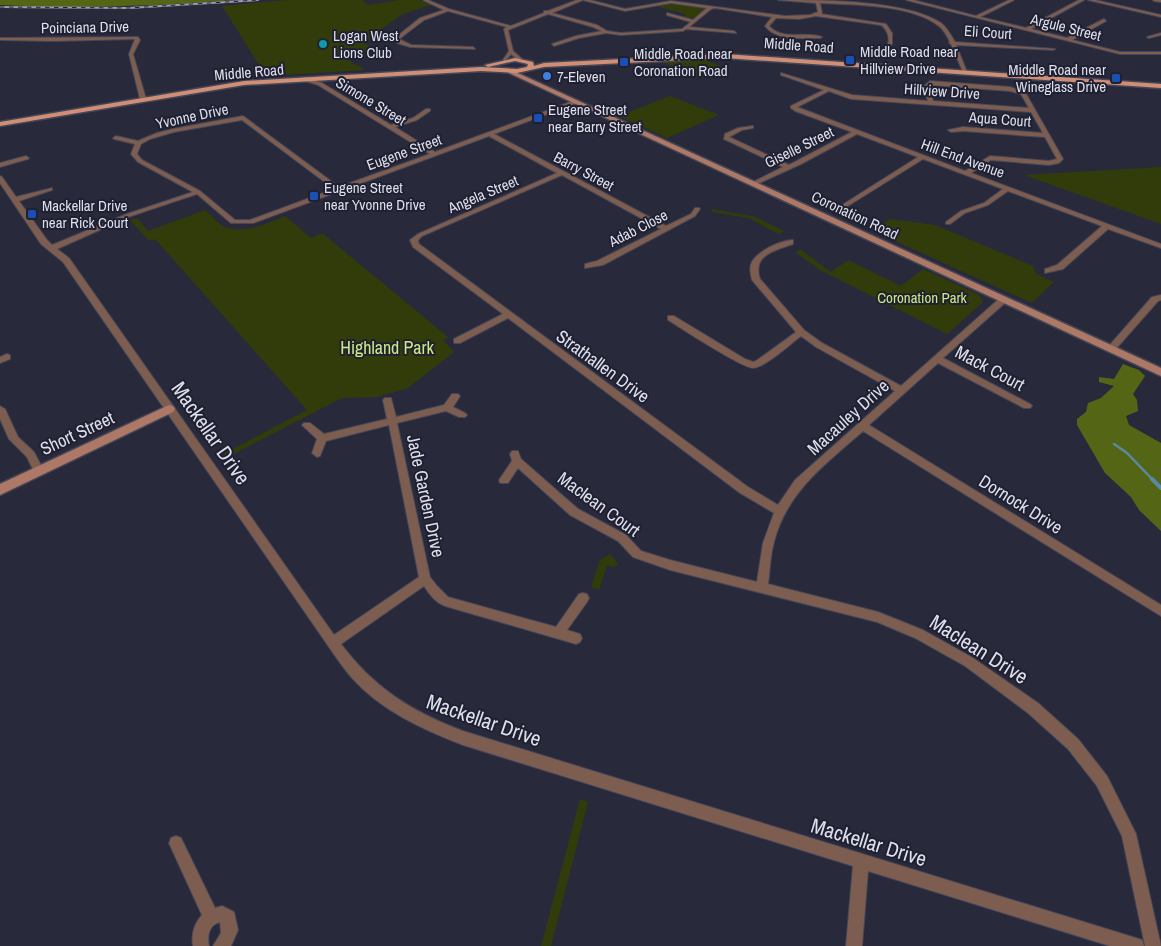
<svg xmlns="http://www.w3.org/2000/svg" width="1161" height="946" font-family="'Archivo Narrow',sans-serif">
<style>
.green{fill:#313c0a}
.forest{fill:#546615}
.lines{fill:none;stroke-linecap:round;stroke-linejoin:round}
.stream-far1{stroke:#588aa3;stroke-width:2.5}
.stream{stroke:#588aa3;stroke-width:4}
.street-casing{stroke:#454757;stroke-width:2}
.secondary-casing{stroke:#454757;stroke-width:3}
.primary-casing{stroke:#454757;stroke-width:3}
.street{fill:#7e5d51;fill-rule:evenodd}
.secondary{fill:#ad7966;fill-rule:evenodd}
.primary{fill:#d08e75;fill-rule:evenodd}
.rail-casing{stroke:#9c9dab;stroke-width:2}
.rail{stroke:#1f2031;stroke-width:1;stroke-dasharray:4.5;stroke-linecap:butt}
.culture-dot{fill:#0f9aa8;stroke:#1f2031;stroke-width:2}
.transit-dot{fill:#1a4fb4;stroke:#1f2031;stroke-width:2}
.shop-dot{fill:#3f7fe0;stroke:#1f2031;stroke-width:2}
.labels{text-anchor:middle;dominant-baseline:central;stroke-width:4;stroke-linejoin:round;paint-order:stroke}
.far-street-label{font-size:15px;fill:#dedfeb;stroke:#1f2031}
.far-poi-label{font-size:15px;fill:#dedfeb;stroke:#1f2031;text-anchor:start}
.far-park-label{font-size:15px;fill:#cde981;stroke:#1f2031}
.park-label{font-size:18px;fill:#cde981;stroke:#1f2031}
.street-label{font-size:18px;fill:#dedfeb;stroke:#1f2031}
.near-street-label{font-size:21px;fill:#dedfeb;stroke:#1f2031}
</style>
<rect width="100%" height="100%" fill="#282a3b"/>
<!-- green -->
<g class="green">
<path d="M288,0H362L368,5L400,0H419L431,5L403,14L379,31L399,34L397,35L377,33L363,43L376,49L344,58L365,70L266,76L222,6Z"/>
<path d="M672,4H684L705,9C697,15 693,20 682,17L686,15C677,10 668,11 657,6Z"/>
<path d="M700,58L729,69L704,78L658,61Z"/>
<path d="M670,96L719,115L667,138L619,116Z"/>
<path d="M1161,167V224L1024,175Z"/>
<path d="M712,209L753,216L784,231L779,234L748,218L711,212Z"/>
<path d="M205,210C211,215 217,223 223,226C243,236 267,223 285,216L311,238L322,233L448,337L443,340L454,352L408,388L377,397L342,398L226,458L223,454L307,410L155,239L149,241L130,220L137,218L148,231Z"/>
<path d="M890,219L935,225L1033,266L1036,274L1054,282L1032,303L873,231Z"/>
<path d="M801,250L831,272L848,260L901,286L923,269L979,295L983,302L947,334L820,270L795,252Z"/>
<path d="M610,554L618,564L614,567L607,565L599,590L591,587L600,560Z"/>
<path d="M580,799L588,802L551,946H541Z"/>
</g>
<!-- forest -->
<g class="forest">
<path d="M0,0H236C157,6 79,9 0,5Z"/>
<path d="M1123,364L1139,370L1145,376L1133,394L1137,400L1138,411L1126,416L1129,425L1161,443V531L1139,510L1131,497L1105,473L1077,425V419L1086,412L1088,403L1101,398L1114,386L1099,382V377L1114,379Z"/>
</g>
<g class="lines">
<!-- stream-far1 -->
<path class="stream-far1" d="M1114,444L1127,453L1153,480"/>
<!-- stream -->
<path class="stream" d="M1152,479L1161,488"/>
<defs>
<g id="street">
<path d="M423,0H428L449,9L511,26L544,13V11H548L577,0H590L625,9L671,1L785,16L810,15L818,12L816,3L778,0C821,0 906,0 941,23C947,28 951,35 955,42L1055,49L1053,50L956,45L967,72L965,73L963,72L951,44L949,43L950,42C947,36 944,30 939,26C911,4 855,5 820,3L822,13L821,14L886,24L892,33V44L890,45L888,44C890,37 887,29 881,25L816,16L799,19L776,18L769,26C782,41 806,31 822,37L820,38C803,38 776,41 765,26L772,17L715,8L711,9L689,27L734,31L736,33L686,29L683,31L621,35L606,33L579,38L554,46L552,44L576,36L602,31L593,27L548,14L508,30L513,51L522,59L518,60L511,54L505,61L503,60L509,51L504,29L507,27L448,11L424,20L399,39L411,45L473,47L475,49L410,47L397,43L395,38L420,18L444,10ZM583,0L625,11L671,3L707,8L693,20L667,13V15L691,22L682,29L621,33L607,31L597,25L552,13Z"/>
<path d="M906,0H913L976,16L1009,0H1014L980,17L1026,28L1079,0H1084L1031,29L1067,38L1104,19L1106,21L1072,40L1120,52H1161V54H1120Z"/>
<path d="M1088,0H1095L1161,15V17Z"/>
<path d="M1153,0H1161V2L1154,1Z"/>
<path d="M1161,33V35L1149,38L1147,37Z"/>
<path d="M138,37L140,40L133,54L146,99L143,101L140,99L129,54L135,39L53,41L0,40V38Z"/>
<path d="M781,73L852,95L928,101L923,87L930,81L1010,87L1025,92L1063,159L1059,163L1049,165L991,160L971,173L1161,244V248L1108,229L1063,269L1045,273V269L1057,265L1102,226L1008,191L988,205L965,213L950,224H946V222L961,211L984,203L1003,189L923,159L843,209H839V207L918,157L857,134L801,164L755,185H751V183L783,167L724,139L725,134L738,128L753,126V128L742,130L729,137L789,165L852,132L795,111L791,108V106L824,90L781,75ZM931,85L1010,91L1021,94L1029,108L933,101L929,87ZM829,91L851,99L1031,112L1043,133L963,127L948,130L951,132L963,131L1045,137L1057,159L1049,161L990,156L965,171L797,107Z"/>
<path d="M305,77L322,83L391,125L413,118L426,109H430V111L417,120L395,127L435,152L573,101H577V103L494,134L666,226L691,214L695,208H699L700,209L695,216L603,265L585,268V264L597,261L661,229L562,175L422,236L418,240L419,244L748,487L778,505L795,480L895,391L816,347L801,336C790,344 766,367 753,368C742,368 681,328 668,320V316H674L745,359L753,362L756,361L796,332L752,280C751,275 749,269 751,264C755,252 781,240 793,240V244C774,251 752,255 760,279L804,330L822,343L901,386L1000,298H1006V302L943,358L1030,404L1032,406L1030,408H1024L938,363L869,425L1161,605V616L863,431C826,464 787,491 774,542C770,556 770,571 768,584L878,612L923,630L973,658L1038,703L1078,739L1107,776L1136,834L1161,946H1145L1122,836L1097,786L1068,749L1028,713L965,666L915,638L877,622L670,570L633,557L618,541L570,515L518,468L508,483H500L499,480L512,461L510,454L512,451H518L521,459L578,509L626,535L641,551L670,560L757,582L763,543L774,513L740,493L508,318L460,343H454V339L503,314L413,247L410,240L418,234L557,173L489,136L253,223H231L197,194L131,216L57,249L69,258L334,635L419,577L389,425L326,441L320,456L317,457L312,453L317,439L302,425L304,423H310L324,434L387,419L383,400L385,398H391L396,417L444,405L452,394H458L460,396L453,407L465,413L467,415L465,417H459L446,411L397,423L430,577L437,586L448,597L556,627L579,594L583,593L587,594L589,598L587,602L567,630L580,634L582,638L580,642L576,644L445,606C436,603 429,594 424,586L341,644C374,688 412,712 463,731L1136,938L1142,940L1144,946H1110L868,871L862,946H846L853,866L463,745C422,729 382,711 352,678C343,668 336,657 329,647L63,262L41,244L0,183V176L2,177L16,197L52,188V190L19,201L47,240L52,245L127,214L193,192L138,162L131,154L135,144L114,139L113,138L116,136L138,141L157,133L173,129L243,116L339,187L430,154L318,85L303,80ZM242,120L334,189L250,220H235L200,191L142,160L137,154L141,144L150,139L174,132Z"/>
<path d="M26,156L29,158L28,159L0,167V163Z"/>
<path d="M1161,295V300L1158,301L1114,351H1108V347L1152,297Z"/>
<path d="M7,354L10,355V359L0,363V357Z"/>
<path d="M0,406L5,409L18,437L34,452L44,471L43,474H35L27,457L9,439L0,419Z"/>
<path d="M176,836L181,838L215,908L222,906L234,912L238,930L231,946H213L221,933L220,922C209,925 207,935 209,946H193C191,934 194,924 202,915L169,843L171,838Z"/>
</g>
<g id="secondary">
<path d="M509,69L1161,368V376L507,72Z"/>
<path d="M169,405L173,406L175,409L173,412L0,495V484Z"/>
</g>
<path id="primary" d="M724,54L1161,84V88L724,58L544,67L517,73L481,71L244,85L0,126V122L244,81L481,67L517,69L527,67L528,64L515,61L488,67L485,65L515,58L533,62L534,66L544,63Z"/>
</defs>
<!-- street casing -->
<use href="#street" class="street-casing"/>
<!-- secondary casing -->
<use href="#secondary" class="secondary-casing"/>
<!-- primary casing -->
<use href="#primary" class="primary-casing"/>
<!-- street -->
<use href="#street" class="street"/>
<!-- secondary -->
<use href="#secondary" class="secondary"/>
<!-- primary -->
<use href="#primary" class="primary"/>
<defs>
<path id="rail" d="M0,7L129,8L258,0"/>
</defs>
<!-- rail casing -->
<use href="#rail" class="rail-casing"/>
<!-- rail -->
<use href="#rail" class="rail"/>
</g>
<!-- markers -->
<circle class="culture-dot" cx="323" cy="44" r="5"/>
<g class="transit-dot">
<rect x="845" y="55" width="10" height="10" rx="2.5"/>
<rect x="619" y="57" width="10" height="10" rx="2.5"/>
<rect x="1111" y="73" width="10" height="10" rx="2.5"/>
<rect x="533" y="113" width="10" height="10" rx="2.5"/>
<rect x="309" y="191" width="10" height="10" rx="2.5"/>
<rect x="27" y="209" width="10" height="10" rx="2.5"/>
</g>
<circle class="shop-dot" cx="547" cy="76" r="5"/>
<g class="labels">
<!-- far-street labels -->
<g class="far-street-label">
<text transform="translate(85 27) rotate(-1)">Poinciana Drive</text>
<text transform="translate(1066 27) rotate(14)">Argule Street</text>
<text transform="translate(988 32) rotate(4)">Eli Court</text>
<text transform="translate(799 45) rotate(4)">Middle Road</text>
<text transform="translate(249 72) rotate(-5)">Middle Road</text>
<text transform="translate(942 91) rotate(4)">Hillview Drive</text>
<text transform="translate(371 101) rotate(31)">Simone Street</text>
<text transform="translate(192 116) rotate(-12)">Yvonne Drive</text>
<text transform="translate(1000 119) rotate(4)">Aqua Court</text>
<text transform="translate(799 147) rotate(-26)">Giselle Street</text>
<text transform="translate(404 152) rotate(-20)">Eugene Street</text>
<text transform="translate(963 158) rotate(20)">Hill End Avenue</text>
<text transform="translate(584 171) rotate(28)">Barry Street</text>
<text transform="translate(483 194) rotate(-23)">Angela Street</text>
<text transform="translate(855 215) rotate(25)">Coronation Road</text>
<text transform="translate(638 228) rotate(-27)">Adab Close</text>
</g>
<!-- far-poi labels -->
<g class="far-poi-label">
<text x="333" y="35">Logan West<tspan x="333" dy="17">Lions Club</tspan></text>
<text x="860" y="51">Middle Road near<tspan x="860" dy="17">Hillview Drive</tspan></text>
<text x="634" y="53">Middle Road near<tspan x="634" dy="17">Coronation Road</tspan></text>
<text x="1106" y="69" text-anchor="end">Middle Road near<tspan x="1106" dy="17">Wineglass Drive</tspan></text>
<text x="557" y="76">7-Eleven</text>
<text x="548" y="109">Eugene Street<tspan x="548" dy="17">near Barry Street</tspan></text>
<text x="324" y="187">Eugene Street<tspan x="324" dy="17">near Yvonne Drive</tspan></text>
<text x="42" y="205">Mackellar Drive<tspan x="42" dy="17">near Rick Court</tspan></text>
</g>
<!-- far-park labels -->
<g class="far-park-label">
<text x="922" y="297">Coronation Park</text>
</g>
<!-- park labels -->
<g class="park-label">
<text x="387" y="347">Highland Park</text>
</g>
<!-- street labels -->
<g class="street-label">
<text transform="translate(603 366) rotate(36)">Strathallen Drive</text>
<text transform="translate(990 368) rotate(28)">Mack Court</text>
<text transform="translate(848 417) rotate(-42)">Macauley Drive</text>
<text transform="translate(77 433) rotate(-25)">Short Street</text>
<text transform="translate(426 496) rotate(78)">Jade Garden Drive</text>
<text transform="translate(599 504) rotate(36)">Maclean Court</text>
<text transform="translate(1021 504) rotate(32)">Dornock Drive</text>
</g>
<!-- near-street labels -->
<g class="near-street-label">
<text transform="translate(211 433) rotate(55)">Mackellar Drive</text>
<text transform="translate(979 649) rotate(32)">Maclean Drive</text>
<text transform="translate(484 720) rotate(19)">Mackellar Drive</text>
<text transform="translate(869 842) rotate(17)">Mackellar Drive</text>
</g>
</g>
</svg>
